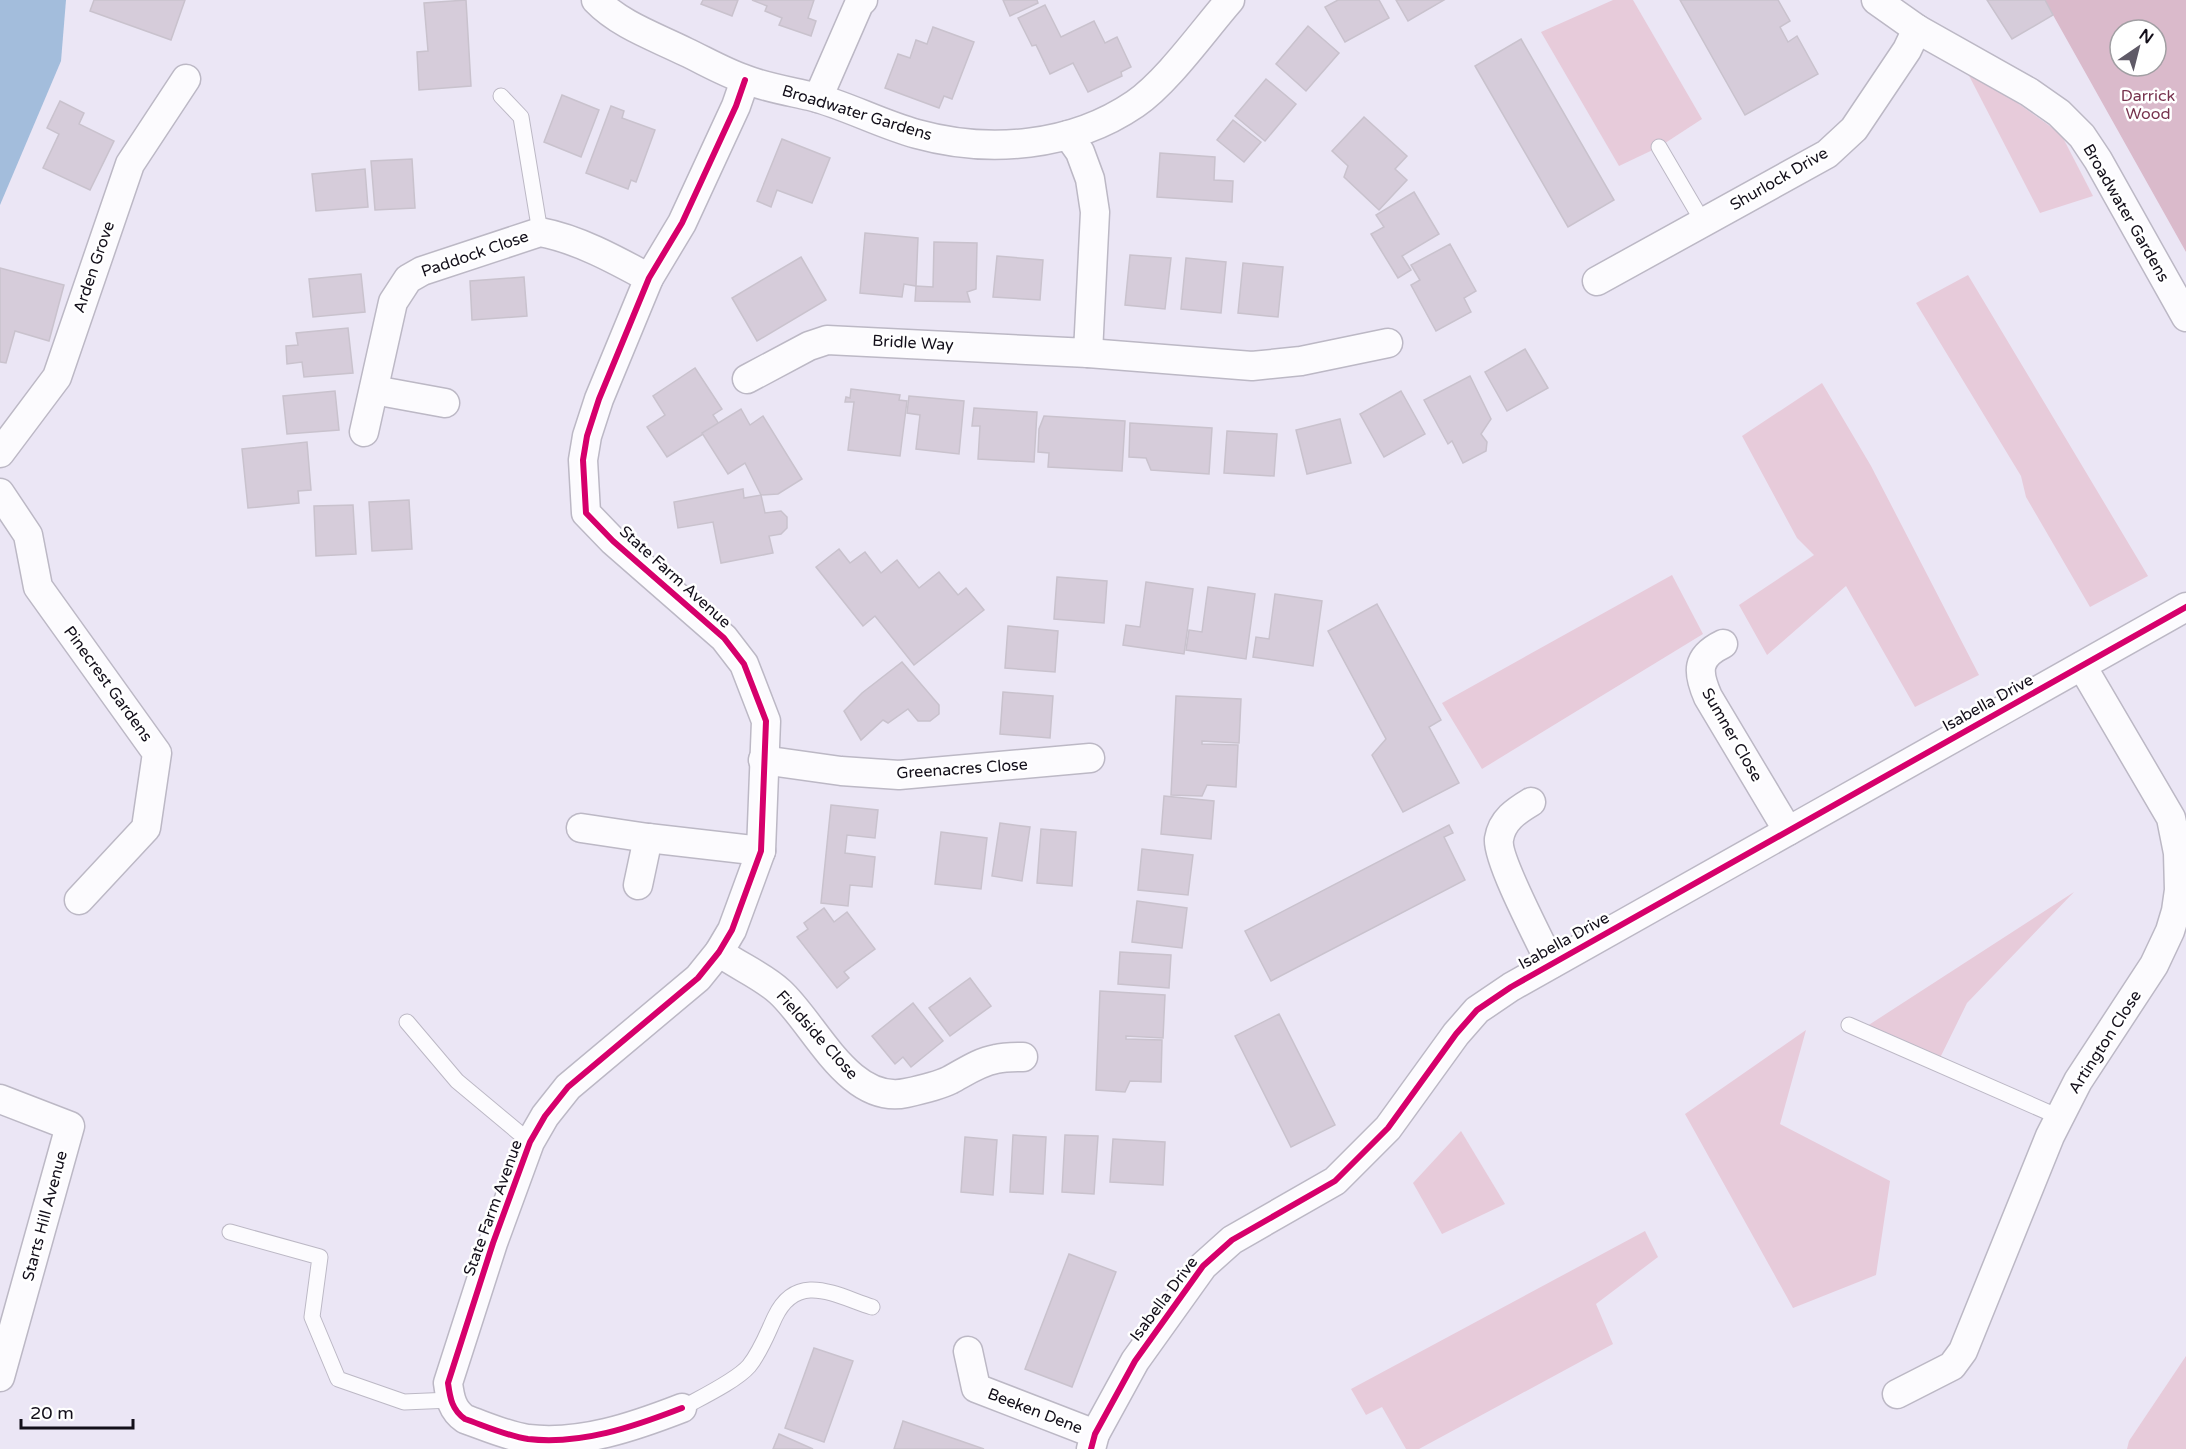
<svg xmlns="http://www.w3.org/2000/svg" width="2186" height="1449" font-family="'Varela Round',sans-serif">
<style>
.green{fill:#e7cbda}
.forest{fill:#dabacb;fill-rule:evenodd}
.water{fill:#a3bddc}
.building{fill:#d6ccda;stroke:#c9c2cd;stroke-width:1.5}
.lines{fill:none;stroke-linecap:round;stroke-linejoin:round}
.lane-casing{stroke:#bcb8c5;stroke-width:17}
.street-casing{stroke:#bcb8c5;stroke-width:31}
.lane{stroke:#fcfbfe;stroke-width:15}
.street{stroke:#fcfbfe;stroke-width:28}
.cycleway-casing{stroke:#fff;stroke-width:10}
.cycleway{stroke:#d6006c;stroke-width:6}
.labels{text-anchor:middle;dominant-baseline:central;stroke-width:5;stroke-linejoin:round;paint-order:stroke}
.park-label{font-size:16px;fill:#77334e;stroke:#fff}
.street-label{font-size:16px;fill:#130f1a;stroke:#fff}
</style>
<rect width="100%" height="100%" fill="#ebe6f5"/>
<!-- green -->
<g class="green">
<path d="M1613,0H1633L1702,119L1659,147L1619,166L1541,32Z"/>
<path d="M1963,64L2061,134L2093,196L2040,213Z"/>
<path d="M1968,275L2148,576L2090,607L2026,497L2021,476L1916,303Z"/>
<path d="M1822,383L1871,466L1979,675L1915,707L1846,586L1767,655L1739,605L1814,555L1797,538L1742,436Z"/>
<path d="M1672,575L1703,634L1482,769L1442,703Z"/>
<path d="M2074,892L1967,1003L1937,1064L1861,1030Z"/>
<path d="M1806,1030L1780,1124L1890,1181L1876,1275L1793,1308L1685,1114Z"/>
<path d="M1461,1131L1505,1204L1442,1234L1413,1183Z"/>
<path d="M1645,1231L1658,1257L1596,1304L1613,1344L1419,1449H1406L1382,1407L1366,1415L1351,1389Z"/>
<path d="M2186,1356V1449H2127L2129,1441Z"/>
</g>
<!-- forest -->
<path class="forest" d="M2045,0H2186V252L2053,15ZM2120,30H2156V66H2120Z"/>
<!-- water -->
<path class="water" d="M0,0H66L61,61L0,205Z"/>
<!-- building -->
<g class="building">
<path d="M94,0H185L171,40L90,11Z"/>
<path d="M466,0L471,86L419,90L417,52L428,51L424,3Z"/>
<path d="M703,0H738L732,16L701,4Z"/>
<path d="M752,0H814L808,18L816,21L811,36L779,25L782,18L765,11L767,6Z"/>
<path d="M1003,0H1037L1038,3L1010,16Z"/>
<path d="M1338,0H1379L1389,18L1345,42L1325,7Z"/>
<path d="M1396,0H1444L1408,21Z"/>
<path d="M1680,0H1778L1790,21L1780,27L1788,42L1797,36L1818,74L1745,115Z"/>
<path d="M1987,0H2045L2053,15L2012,39Z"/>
<path d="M1045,5L1061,37L1094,21L1105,43L1117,37L1131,67L1121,72L1122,76L1088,92L1073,63L1050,74L1036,45L1032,46L1018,18Z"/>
<path d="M1308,26L1339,53L1306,91L1276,64Z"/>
<path d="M933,27L974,42L952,99L944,96L939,108L885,88L898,54L910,58L916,40L927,44Z"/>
<path d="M1521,39L1614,200L1568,227L1475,66Z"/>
<path d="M1266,79L1296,104L1265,141L1235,116Z"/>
<path d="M562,95L599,110L581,157L544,142Z"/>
<path d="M60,101L84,113L79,124L114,141L90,190L43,168L59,134L47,128Z"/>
<path d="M611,106L624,111L622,118L655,130L636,182L631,180L628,189L586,173Z"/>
<path d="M1364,117L1407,156L1395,169L1407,180L1379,210L1344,177L1348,166L1332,151Z"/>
<path d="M1233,120L1261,142L1244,162L1217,140Z"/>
<path d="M782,139L830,158L812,203L777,190L771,207L757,201Z"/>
<path d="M1160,153L1215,157L1214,180L1233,181L1232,202L1157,197Z"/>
<path d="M412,159L415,208L375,210L371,161Z"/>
<path d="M365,169L368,207L316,211L312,174Z"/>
<path d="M1414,192L1439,234L1402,256L1411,270L1398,278L1371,234L1384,227L1376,215Z"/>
<path d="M865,233L918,238L916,286L904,284L902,297L860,293Z"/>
<path d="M934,242L977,243L976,289L967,292L970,302L915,301L916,286L933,287Z"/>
<path d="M1450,244L1476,291L1464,298L1471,312L1436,331L1411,285L1420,280L1411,265Z"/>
<path d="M1130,255L1171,258L1165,309L1125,305Z"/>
<path d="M997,256L1043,260L1040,300L993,297Z"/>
<path d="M801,257L826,300L757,341L732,298Z"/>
<path d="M1186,258L1226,262L1221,313L1181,309Z"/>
<path d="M1243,263L1283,267L1278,317L1238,313Z"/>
<path d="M0,268L64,285L49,341L15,331L6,363L0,362Z"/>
<path d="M361,274L365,312L313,317L309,279Z"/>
<path d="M524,277L527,316L472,320L470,281Z"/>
<path d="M348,328L353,373L304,377L302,362L287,364L286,346L298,345L296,333Z"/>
<path d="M1525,349L1548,388L1507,411L1485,372Z"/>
<path d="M695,368L722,409L713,415L719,424L667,457L647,427L665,415L653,396Z"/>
<path d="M1470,376L1491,419L1481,434L1487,442L1486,451L1463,463L1452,441L1448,444L1424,400Z"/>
<path d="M851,389L900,395L899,400L907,401L900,456L848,450L854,402H845L846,397L850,398Z"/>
<path d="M335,391L339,430L287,434L283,396Z"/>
<path d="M1401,391L1425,434L1384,457L1360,414Z"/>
<path d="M909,396L964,401L959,454L916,449L920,415L907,413Z"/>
<path d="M974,408L1037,412L1034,462L978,459L980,426H972Z"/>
<path d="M741,409L750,425L763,416L802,479L778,494L761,495L745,463L728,474L702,433Z"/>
<path d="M1044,416L1125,421L1122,471L1048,467L1049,453L1038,452L1039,429Z"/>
<path d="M1340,419L1351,463L1307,474L1296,430Z"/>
<path d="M1130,423L1212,428L1209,474L1151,470L1146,458L1129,457Z"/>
<path d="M1227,431L1277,434L1274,476L1224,473Z"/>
<path d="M307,442L311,490L298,491L299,503L248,508L242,449Z"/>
<path d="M743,489L744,498L761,495L765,513L781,511L787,517V528L781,534L769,536L773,553L721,563L713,522L678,528L674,502Z"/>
<path d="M409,500L412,549L372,551L369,502Z"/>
<path d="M353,505L356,554L316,556L314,506Z"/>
<path d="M839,549L850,563L865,552L881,573L897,560L919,588L939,572L958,595L966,588L984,610L914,665L875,616L863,626L816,567Z"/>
<path d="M1057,577L1107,581L1104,623L1054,619Z"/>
<path d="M1146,582L1193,589L1184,654L1123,645L1126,625L1140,627Z"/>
<path d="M1208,587L1255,594L1246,659L1186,650L1189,630L1202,632Z"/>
<path d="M1275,594L1322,601L1313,666L1253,657L1256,637L1269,639Z"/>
<path d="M1377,604L1441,720L1429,727L1459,783L1403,812L1372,755L1386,739L1328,631Z"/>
<path d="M1008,626L1058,631L1055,672L1005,668Z"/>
<path d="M902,662L939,705V714L930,721H918L908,709L888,723L883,720L861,740L844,711L862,693Z"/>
<path d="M1003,692L1053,696L1050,738L1000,734Z"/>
<path d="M1176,696L1241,699L1239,743L1202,741V744L1238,745L1236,787L1207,785L1202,796L1171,795Z"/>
<path d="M1164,796L1214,801L1211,839L1161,834Z"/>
<path d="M831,805L878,810L875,838L847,835L845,853L875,857L872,887L850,885L848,906L821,903Z"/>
<path d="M1000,823L1030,827L1022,881L992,876Z"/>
<path d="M1449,825L1453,833L1444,837L1465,880L1271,981L1245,931Z"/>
<path d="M1041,829L1076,832L1072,886L1037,883Z"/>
<path d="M941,832L987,838L981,889L935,884Z"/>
<path d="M1142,849L1193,855L1188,895L1138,890Z"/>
<path d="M1137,901L1187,908L1182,948L1132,942Z"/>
<path d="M824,908L834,922L847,912L875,949L844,972L849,978L837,988L797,937L808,929L804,923Z"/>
<path d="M1120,952L1171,955L1169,988L1118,984Z"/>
<path d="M970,978L991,1006L950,1036L929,1008Z"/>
<path d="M1100,991L1165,995L1163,1038L1126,1036V1039L1162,1040L1161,1082L1130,1081L1125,1092L1096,1090Z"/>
<path d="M913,1003L943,1041L911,1067L903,1057L895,1064L872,1036Z"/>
<path d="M1279,1014L1335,1125L1291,1147L1235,1036Z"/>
<path d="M1013,1135L1046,1137L1043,1194L1010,1192Z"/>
<path d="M1065,1135L1098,1136L1094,1194L1062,1192Z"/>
<path d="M965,1137L997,1140L993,1195L961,1192Z"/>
<path d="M1113,1139L1165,1142L1163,1185L1110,1182Z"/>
<path d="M1069,1254L1116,1272L1072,1387L1025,1369Z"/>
<path d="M814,1348L853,1361L824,1442L785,1428Z"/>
<path d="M903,1421L984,1449H894Z"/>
<path d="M779,1434L813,1449H773Z"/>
</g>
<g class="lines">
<defs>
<g id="lane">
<path d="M501,96L521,117L540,232"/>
<path d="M1659,147L1703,222"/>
<path d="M407,1022L457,1081L530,1142"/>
<path d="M1849,1025L2059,1117"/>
<path d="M230,1232L320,1257L312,1317L338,1379L404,1402L451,1400"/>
<path d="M682,1408C700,1398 736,1381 749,1366C761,1351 767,1334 775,1317C797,1271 835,1295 872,1307"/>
</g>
<g id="street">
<path d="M596,0C620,25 656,37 686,52C705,61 724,72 744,79C764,87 788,91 810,96C846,105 880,124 917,134C989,154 1072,147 1135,104C1168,81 1203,31 1230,0"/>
<path d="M1876,0L1917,29L2029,92L2059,113L2082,136L2098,160L2186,317"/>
<path d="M818,98L859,4L863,0"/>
<path d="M1597,281L1827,154L1854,129L1907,50L1917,29"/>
<path d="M1088,353L1252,366L1301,361L1388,343"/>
<path d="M747,379L809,346L827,340L1088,353L1095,212L1090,179L1080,152L1068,135"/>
<path d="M374,390L445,403"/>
<path d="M364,432L393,302L408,279L422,271L540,232C578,239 616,260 649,278"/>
<path d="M0,453L57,377L130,164L186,79"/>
<path d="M0,493L28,535L38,587L157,753L146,828L79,900"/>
<path d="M1723,644C1696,657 1697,672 1708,697L1788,831"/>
<path d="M763,760L841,771L899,775L1090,758"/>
<path d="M1531,802C1516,811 1502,820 1499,839C1496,858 1541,943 1551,964"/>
<path d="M581,828L648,838L761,851"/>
<path d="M638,885L648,838"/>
<path d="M719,952C738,966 763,976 780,992C815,1024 849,1105 906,1093C920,1090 938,1086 950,1080C965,1072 979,1062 996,1059C1004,1057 1014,1057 1023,1057"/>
<path d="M0,1099L70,1126L0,1377"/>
<path d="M968,1351L976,1388L1095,1434"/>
<path d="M1897,1394L1952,1366L1963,1351L2050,1136L2078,1081L2154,965L2170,931L2176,911L2179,890L2178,853L2171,818L2082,666"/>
<path d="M682,1408C633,1427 581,1445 528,1439C507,1436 485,1426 465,1419C452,1410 450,1398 448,1383L493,1243L530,1142L545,1116L568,1087L698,978L719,952L732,930L761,851L766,721L744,664L724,638L613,541L586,513L583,460L587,436L599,399L649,278L682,223L736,106L745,80"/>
<path d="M1091,1449L1095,1434L1135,1361L1203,1266L1232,1240L1335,1181L1388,1128L1456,1034L1477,1010L1511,987L2186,607"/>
</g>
</defs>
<!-- lane casing -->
<use href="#lane" class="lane-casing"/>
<!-- street casing -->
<use href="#street" class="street-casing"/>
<!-- lane -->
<use href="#lane" class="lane"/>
<!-- street -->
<use href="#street" class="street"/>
<defs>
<g id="cycleway">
<path d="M682,1408C633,1427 581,1445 528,1439C507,1436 485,1426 465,1419C452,1410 450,1398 448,1383L493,1243L530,1142L545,1116L568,1087L698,978L719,952L732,930L761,851L766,721L744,664L724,638L613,541L586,513L583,460L587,436L599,399L649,278L682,223L736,106L745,80"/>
<path d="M1091,1449L1095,1434L1135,1361L1203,1266L1232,1240L1335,1181L1388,1128L1456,1034L1477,1010L1511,987L2186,607"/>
</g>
</defs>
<!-- cycleway casing -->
<use href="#cycleway" class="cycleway-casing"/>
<!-- cycleway -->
<use href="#cycleway" class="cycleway"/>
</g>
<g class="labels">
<!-- park labels -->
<g class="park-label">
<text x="2148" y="96">Darrick<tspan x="2148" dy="18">Wood</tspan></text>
</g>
<!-- street labels -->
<g class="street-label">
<text transform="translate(857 113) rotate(17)">Broadwater Gardens</text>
<text transform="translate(1779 179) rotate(-30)">Shurlock Drive</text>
<text transform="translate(2126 213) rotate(60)">Broadwater Gardens</text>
<text transform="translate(475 254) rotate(-19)">Paddock Close</text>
<text transform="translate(94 267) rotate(-71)">Arden Grove</text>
<text transform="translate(913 343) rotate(3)">Bridle Way</text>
<text transform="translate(675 577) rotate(42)">State Farm Avenue</text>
<text transform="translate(108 684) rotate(54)">Pinecrest Gardens</text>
<text transform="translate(1988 703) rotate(-29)">Isabella Drive</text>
<text transform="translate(1732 735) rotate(60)">Sumner Close</text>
<text transform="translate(962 769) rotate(-4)">Greenacres Close</text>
<text transform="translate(1564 941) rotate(-29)">Isabella Drive</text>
<text transform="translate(817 1035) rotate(48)">Fieldside Close</text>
<text transform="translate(2105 1042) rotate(-57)">Artington Close</text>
<text transform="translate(493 1208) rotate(-70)">State Farm Avenue</text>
<text transform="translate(45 1216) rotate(-75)">Starts Hill Avenue</text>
<text transform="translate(1164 1299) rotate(-53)">Isabella Drive</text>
<text transform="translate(1035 1411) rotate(21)">Beeken Dene</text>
</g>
</g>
<!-- north arrow -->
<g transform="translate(2138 48) rotate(35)"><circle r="28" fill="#ffffff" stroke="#a19fa3" stroke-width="1.5"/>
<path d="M0-4.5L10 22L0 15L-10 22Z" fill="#5f5a67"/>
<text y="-9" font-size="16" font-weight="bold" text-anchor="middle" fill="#130f1a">N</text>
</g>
<!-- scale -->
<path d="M21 1419v9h112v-9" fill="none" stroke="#130f1a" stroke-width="3"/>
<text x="30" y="1419" font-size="18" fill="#130f1a" stroke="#ffffff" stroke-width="4.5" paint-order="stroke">20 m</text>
</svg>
